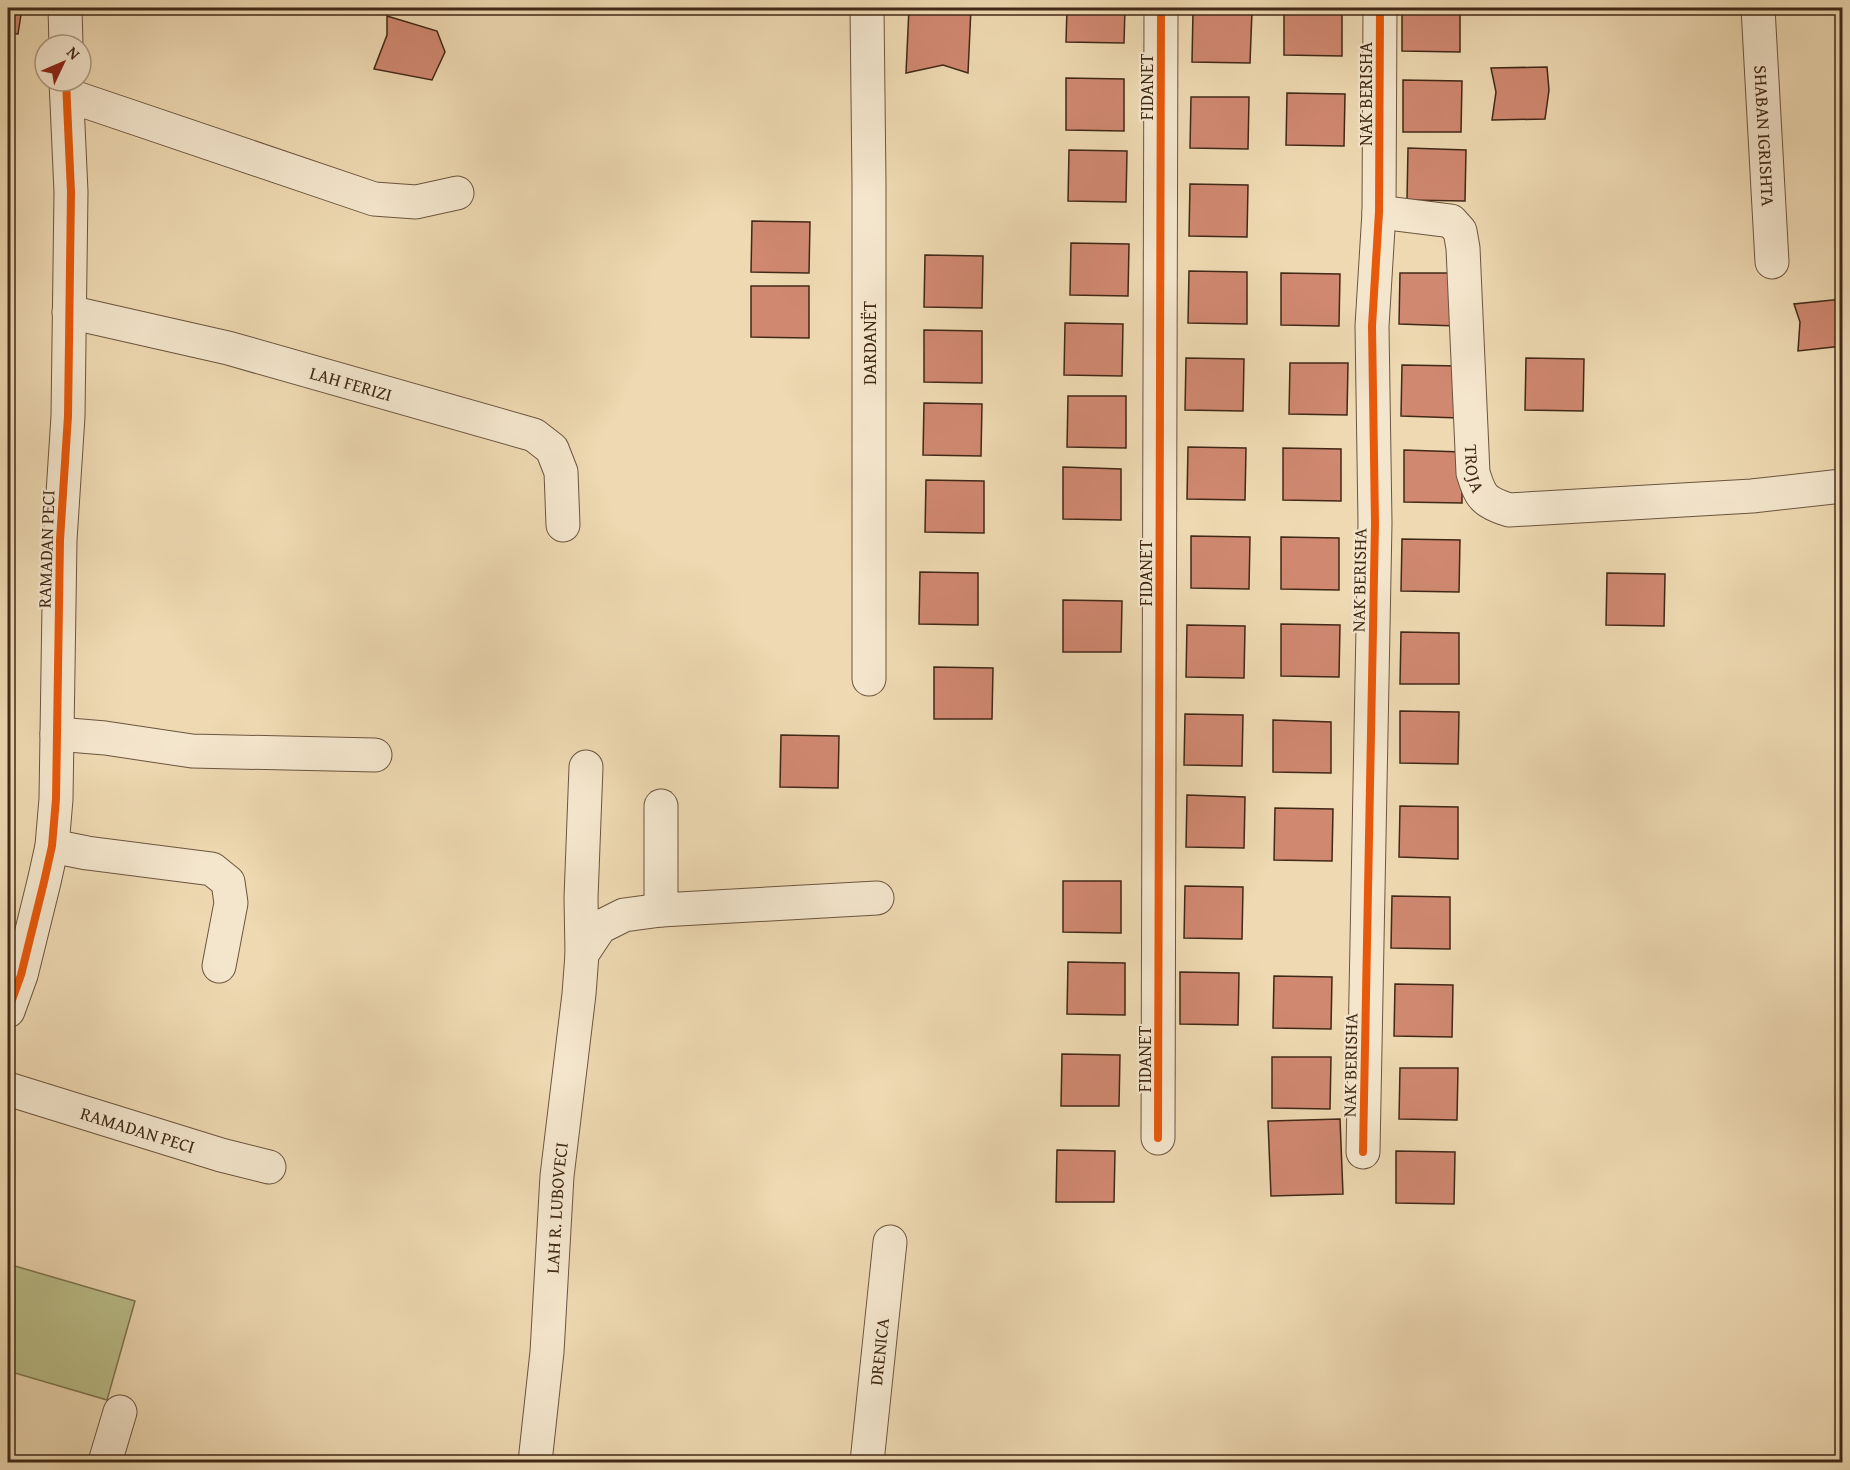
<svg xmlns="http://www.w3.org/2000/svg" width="1850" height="1470" font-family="'Gentium Book Plus',serif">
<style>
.grass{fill:#babf8a;stroke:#7e7450;stroke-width:1.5}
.building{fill:#d08871;stroke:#412917;stroke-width:1.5}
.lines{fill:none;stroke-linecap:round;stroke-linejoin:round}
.minor-casing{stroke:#6c553e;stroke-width:35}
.minor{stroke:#f4e6cd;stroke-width:33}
.cycleway-casing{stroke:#f4e6cd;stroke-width:11}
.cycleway{stroke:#e8590c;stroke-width:8}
.labels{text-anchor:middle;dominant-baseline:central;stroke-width:4.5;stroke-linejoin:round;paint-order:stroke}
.street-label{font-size:18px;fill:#412917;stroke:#f4e6cd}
</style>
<rect width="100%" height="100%" fill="#eed9b2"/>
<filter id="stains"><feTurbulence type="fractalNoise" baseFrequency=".00333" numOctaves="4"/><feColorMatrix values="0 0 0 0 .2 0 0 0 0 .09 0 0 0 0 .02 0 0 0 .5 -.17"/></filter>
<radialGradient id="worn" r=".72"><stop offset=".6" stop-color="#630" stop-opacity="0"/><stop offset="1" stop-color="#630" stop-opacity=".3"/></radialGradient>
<!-- grass -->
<path class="grass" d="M8,1264L135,1301L107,1400L8,1371Z"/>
<!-- building -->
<g class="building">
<path d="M8,8H22L18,34L8,33Z"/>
<path d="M909,8H971L968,73L943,65L906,73Z"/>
<path d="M1067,8H1125L1124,43L1066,42Z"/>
<path d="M1284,8H1342V56L1284,55Z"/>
<path d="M1402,8H1460V52L1402,51Z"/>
<path d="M1193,11H1252L1250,63L1192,62Z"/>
<path d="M387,16L437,31L445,52L432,80L374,69L387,35Z"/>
<path d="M1547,67L1549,90L1545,119L1492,120L1496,92L1491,68Z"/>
<path d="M1066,78L1124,79V131L1066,130Z"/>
<path d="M1403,80L1462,81L1461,132H1403Z"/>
<path d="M1287,93L1345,94L1344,146L1286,145Z"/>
<path d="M1191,97H1249L1248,149L1190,148Z"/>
<path d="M1408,148L1466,150L1465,201L1407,200Z"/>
<path d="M1069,150L1127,151L1126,202L1068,201Z"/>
<path d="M1190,184L1248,185L1247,237L1189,236Z"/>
<path d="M752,221L810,222L809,273L751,272Z"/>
<path d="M1071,243L1129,244L1128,296L1070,295Z"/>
<path d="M925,255L983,256L982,308L924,307Z"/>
<path d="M1189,271L1247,272V324L1188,323Z"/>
<path d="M1281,273L1340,274L1339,326L1281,325Z"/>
<path d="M1400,273H1458L1457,326L1399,324Z"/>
<path d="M751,286H809V338L751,337Z"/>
<path d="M1842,299V346L1798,351L1800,322L1794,304Z"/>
<path d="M1065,323L1123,324L1122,376L1064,375Z"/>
<path d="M924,330L982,331V383L924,382Z"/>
<path d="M1186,358L1244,359L1243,411L1185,410Z"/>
<path d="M1526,358L1584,359L1583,411L1525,410Z"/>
<path d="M1290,363H1348L1347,415L1289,414Z"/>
<path d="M1402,365L1460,366L1459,418L1401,416Z"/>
<path d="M1068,396H1126V448L1067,447Z"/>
<path d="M924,403L982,404L981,456L923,455Z"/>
<path d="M1188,447L1246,448L1245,500L1187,499Z"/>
<path d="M1283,448L1341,449V501L1283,500Z"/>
<path d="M1404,450L1462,452V503L1404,502Z"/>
<path d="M1063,467L1121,469V520L1063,519Z"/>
<path d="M926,480L984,481V533L925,532Z"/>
<path d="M1191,536L1250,537L1249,589L1191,588Z"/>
<path d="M1281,537L1339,538V590L1281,589Z"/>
<path d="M1402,539L1460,540L1459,592L1401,591Z"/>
<path d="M920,572L978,573V625L919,624Z"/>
<path d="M1607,573L1665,574L1664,626L1606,625Z"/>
<path d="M1063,600L1122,601L1121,652H1063Z"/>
<path d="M1281,624L1340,625L1339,677L1281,676Z"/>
<path d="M1187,625L1245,626L1244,678L1186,677Z"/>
<path d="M1401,632L1459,633V684H1400Z"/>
<path d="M934,667L993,668L992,719H934Z"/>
<path d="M1400,711L1459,712L1458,764L1400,763Z"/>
<path d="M1185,714L1243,715L1242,766L1184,765Z"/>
<path d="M1273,720L1331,722V773L1273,772Z"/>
<path d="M781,735L839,736L838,788L780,787Z"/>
<path d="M1187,795L1245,797L1244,848L1186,847Z"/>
<path d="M1400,806L1458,807V859L1399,857Z"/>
<path d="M1275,808L1333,809L1332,861L1274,860Z"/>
<path d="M1063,881H1121V933L1063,932Z"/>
<path d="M1185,886L1243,887L1242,939L1184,938Z"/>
<path d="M1392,896L1450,897V949L1391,948Z"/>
<path d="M1068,962L1125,963V1015L1067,1014Z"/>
<path d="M1180,972L1239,973L1238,1025L1180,1024Z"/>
<path d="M1274,976L1332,977L1331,1029L1273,1028Z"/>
<path d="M1395,984L1453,985L1452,1037L1394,1036Z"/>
<path d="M1062,1054L1120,1055L1119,1106H1061Z"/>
<path d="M1272,1057H1331L1330,1109L1272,1108Z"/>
<path d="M1400,1068H1458L1457,1120L1399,1119Z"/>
<path d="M1340,1119L1343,1194L1271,1196L1268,1121Z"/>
<path d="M1057,1150L1115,1151L1114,1202H1056Z"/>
<path d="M1396,1151L1455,1152L1454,1204L1396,1203Z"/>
</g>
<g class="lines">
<defs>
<g id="minor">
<path d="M65,8L66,45"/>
<path d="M867,8L869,184V679"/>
<path id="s1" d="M1758,8L1772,262"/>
<path d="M67,95L374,199L416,202L457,193"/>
<path id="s2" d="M1379,212L1451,221L1460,231L1463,248L1473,473C1481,498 1483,501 1509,510L1752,496L1842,486"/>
<path id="s3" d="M69,312L228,348L534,435L552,449L561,472L563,525"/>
<path d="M57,734L105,738L192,751L375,755"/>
<path d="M52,846L87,853L212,869L228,882L231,903L219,966"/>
<path d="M661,910V806"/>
<path d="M582,954L581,898L586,767"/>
<path d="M8,1011L21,975L44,882L52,846L56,799L60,540L68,416L71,192L66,81"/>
<path id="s4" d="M8,1089L221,1155L269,1167"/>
<path d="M1158,1138L1161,8"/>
<path d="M1363,1152L1375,523L1372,326L1379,212L1380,8"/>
<path d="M105,1462L120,1412"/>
<path id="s5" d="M535,1462L547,1352L557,1176L579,994L582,954L600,927L624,915L661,910L877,898"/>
<path id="s6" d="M867,1462L890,1242"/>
</g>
</defs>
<!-- minor casing -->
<use href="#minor" class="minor-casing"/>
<!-- minor -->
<use href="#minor" class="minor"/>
<defs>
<g id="cycleway">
<path d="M8,1011L21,975L44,882L52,846L56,799L60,540L68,416L71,192L66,81"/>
<path d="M1158,1138L1161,8"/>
<path d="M1363,1152L1375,523L1372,326L1379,212L1380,8"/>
</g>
</defs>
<!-- cycleway casing -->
<use href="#cycleway" class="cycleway-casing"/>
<!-- cycleway -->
<use href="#cycleway" class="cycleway"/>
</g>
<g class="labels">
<!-- street labels -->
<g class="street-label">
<text transform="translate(1146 87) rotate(-90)">FIDANET</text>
<text transform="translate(1365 94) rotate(-90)">NAK BERISHA</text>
<text stroke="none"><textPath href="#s1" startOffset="128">SHABAN IGRISHTA</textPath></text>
<text transform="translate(869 343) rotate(-90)">DARDANËT</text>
<text stroke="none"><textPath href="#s3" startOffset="291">LAH FERIZI</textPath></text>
<text stroke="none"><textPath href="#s2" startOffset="324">TROJA</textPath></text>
<text transform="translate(46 549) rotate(-88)">RAMADAN PECI</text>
<text transform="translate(1145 573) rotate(-90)">FIDANET</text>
<text transform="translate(1359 580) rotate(-89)">NAK BERISHA</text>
<text transform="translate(1144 1059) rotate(-90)">FIDANET</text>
<text transform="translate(1350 1065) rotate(-89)">NAK BERISHA</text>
<text stroke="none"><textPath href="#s4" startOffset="136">RAMADAN PECI</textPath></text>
<text stroke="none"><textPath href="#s5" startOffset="255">LAH R. LUBOVECI</textPath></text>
<text stroke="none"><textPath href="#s6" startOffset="111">DRENICA</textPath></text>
</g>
</g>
<!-- margin -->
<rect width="1850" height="1470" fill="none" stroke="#eed9b2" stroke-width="30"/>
<rect x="9" y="9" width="1832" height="1452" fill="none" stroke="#412917" stroke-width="3"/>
<rect x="15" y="15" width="1820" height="1440" fill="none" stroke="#412917" stroke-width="1.5"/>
<!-- north arrow -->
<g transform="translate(63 63) rotate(46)"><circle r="28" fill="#f4e6cd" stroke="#ac9a84" stroke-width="1.5"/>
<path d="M0-4.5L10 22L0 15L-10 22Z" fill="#8f2418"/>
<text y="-9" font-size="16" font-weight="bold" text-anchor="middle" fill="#412917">N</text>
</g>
<rect width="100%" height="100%" filter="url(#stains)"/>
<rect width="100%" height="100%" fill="url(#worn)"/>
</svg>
